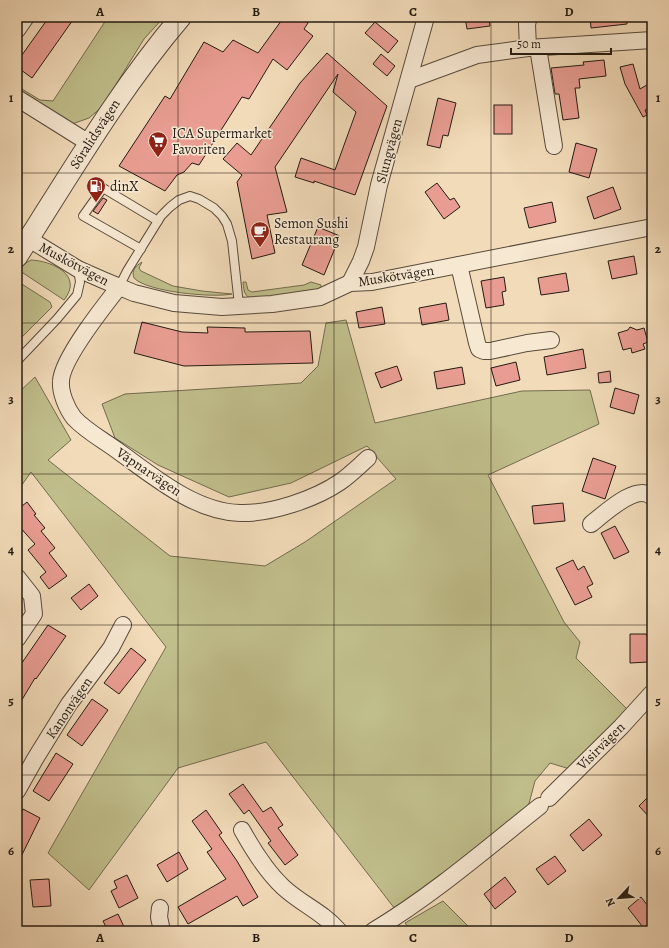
<svg xmlns="http://www.w3.org/2000/svg" width="669" height="948" font-family="Alegreya,serif">
<style>
.green{fill:#c0be8b;stroke:#726c4e}
.building{fill:#e99d92;stroke:#241b11}
.lines{fill:none;stroke-linecap:round;stroke-linejoin:round}
.service-casing{stroke:#584b3b;stroke-width:10}
.minor-casing{stroke:#584b3b;stroke-width:18}
.tertiary-casing{stroke:#584b3b;stroke-width:22}
.service{stroke:#f7e8d2;stroke-width:8}
.minor{stroke:#f7e8d2;stroke-width:16}
.tertiary{stroke:#f7e8d2;stroke-width:20}
.grid{fill:none;stroke:#241b11;stroke-width:1;stroke-opacity:0.55}
.labels{text-anchor:middle;dominant-baseline:central;stroke-width:3;stroke-linejoin:round;paint-order:stroke}
.poi-label{font-size:14px;fill:#241b11;stroke:#f7e8d2;text-anchor:start}
.street-label{font-size:14px;fill:#241b11;stroke:#f7e8d2}
.neatline{fill:none;stroke:#241b11;stroke-width:1.5}
.grid-label{font-size:13px;text-anchor:middle;font-weight:bold;fill:#241b11}
</style>
<rect width="100%" height="100%" fill="#f2dbb9"/>
<filter id="stains"><feTurbulence type="fractalNoise" baseFrequency=".005" numOctaves="4"/><feColorMatrix values="0 0 0 0 .2 0 0 0 0 .09 0 0 0 0 .02 0 0 0 .5 -.17"/></filter>
<radialGradient id="worn" r=".72"><stop offset=".6" stop-color="#630" stop-opacity="0"/><stop offset="1" stop-color="#630" stop-opacity=".3"/></radialGradient>
<!-- green -->
<g class="green">
<path d="M108,17H164L144,39L102,107L89,118L72,124L17,90V86L40,100L53,101Z"/>
<path d="M31,260C52,261 84,275 64,300L20,271L24,264Z"/>
<path d="M142,262L139,268L141,271L173,286L202,291L232,294C213,298 147,292 134,278C131,270 136,266 142,262Z"/>
<path d="M17,281L50,302L52,307L17,342Z"/>
<path d="M243,282H246L248,290L252,292L304,285L311,282L321,285V289L309,292L253,299C244,296 244,292 243,282Z"/>
<path d="M346,320L375,423L522,391L590,390L599,424L488,475L564,622L580,642L576,658L627,709L573,770L550,763L535,781L527,811L395,909L266,742L178,768L89,890L48,853L166,647L31,472L17,492V394L35,377L71,440L48,460L170,556L265,566L305,542L396,479L367,446L291,483L229,497L158,465L115,438L102,404L125,394L301,383L318,366L326,323Z"/>
<path d="M443,901L473,931H411L405,923Z"/>
</g>
<!-- building -->
<g class="building">
<path d="M49,17H75L32,78L17,67V62Z"/>
<path d="M284,17H300L308,23L304,29L313,36L287,70L273,59L249,99L242,97L199,165L192,163L184,172L177,175L165,191L119,166L165,96L170,99L204,42L223,52L233,40L258,53Z"/>
<path d="M465,17H489L490,26L467,29Z"/>
<path d="M590,17H627V24L591,28Z"/>
<path d="M375,22L398,41L388,53L365,33Z"/>
<path d="M327,53L387,106L355,195L314,181V183L295,177L301,158L335,170L356,112L333,92L338,74L275,167L287,212L267,215L275,253L252,259L237,182L242,175L223,159L237,143L251,155L300,83Z"/>
<path d="M381,54L395,66L387,76L373,64Z"/>
<path d="M604,60L606,76L579,79L580,88H575L579,118L563,120L559,94H555L551,68L584,65L583,62Z"/>
<path d="M633,64L640,89L652,82V107L645,110L647,115L643,117L625,84L620,67Z"/>
<path d="M438,98L456,103L448,136L443,135L440,148L427,145Z"/>
<rect x="494" y="105" width="18" height="29"/>
<path d="M576,143L597,149L589,178L569,172Z"/>
<path d="M437,183L450,200L454,198L460,207L444,219L425,192Z"/>
<path d="M613,187L621,209L594,219L587,197Z"/>
<path d="M103,198L107,200L98,214L93,211Z"/>
<path d="M552,202L556,222L529,228L524,208Z"/>
<path d="M318,227L340,236L324,275L302,265Z"/>
<path d="M634,256L637,274L612,279L608,261Z"/>
<path d="M566,273L569,291L541,295L538,278Z"/>
<path d="M504,277L506,291L502,292L504,305L486,308L481,281Z"/>
<path d="M446,303L449,320L422,325L419,308Z"/>
<path d="M382,307L385,324L359,328L356,312Z"/>
<path d="M142,322L182,332L208,333L207,327L245,328V332L310,331L313,363L184,366L134,353Z"/>
<path d="M630,327L637,330L644,328L648,342L643,344L645,349L632,353L631,348L623,350L618,333L628,330Z"/>
<path d="M583,349L586,368L547,375L544,357Z"/>
<path d="M516,362L520,380L496,386L491,368Z"/>
<path d="M397,366L402,380L381,388L375,373Z"/>
<path d="M462,367L465,384L437,389L434,372Z"/>
<path d="M610,371L611,382L599,383L598,373Z"/>
<path d="M615,388L639,395L634,414L610,407Z"/>
<path d="M593,458L616,466L605,499L582,491Z"/>
<path d="M27,502L36,514L34,515L45,528L41,531L55,548L49,553L67,576L49,589L40,577L46,572L28,550L35,544L17,524V510Z"/>
<path d="M563,503L565,521L534,524L532,506Z"/>
<path d="M615,526L629,552L614,559L601,533Z"/>
<path d="M573,560L578,570L584,566L593,584L587,587L592,597L575,605L556,568Z"/>
<path d="M89,584L98,596L81,610L71,598Z"/>
<path d="M48,625L66,636L36,679L35,678L17,708V670Z"/>
<path d="M630,634H646L647,636H650V649H648V662L630,663Z"/>
<path d="M131,648L146,660L119,694L104,683Z"/>
<path d="M92,699L108,710L82,746L67,735Z"/>
<path d="M56,753L73,764L49,801L33,791Z"/>
<path d="M243,784L263,812L271,807L283,825L278,828L298,855L285,865L268,843L271,841L249,810L244,814L229,794Z"/>
<path d="M652,793V820L639,806Z"/>
<path d="M23,809L40,818L17,865V821Z"/>
<path d="M206,810L222,833L219,835L237,861L258,897L243,906L237,896L188,924L178,907L226,879L207,852L212,849L192,821Z"/>
<path d="M589,819L602,835L583,851L570,835Z"/>
<path d="M179,852L188,869L167,882L157,865Z"/>
<path d="M555,856L566,871L548,885L536,869Z"/>
<path d="M127,875L138,898L119,908L111,891L117,888L114,881Z"/>
<path d="M505,877L516,892L495,909L484,894Z"/>
<path d="M49,879L51,906L33,907L30,880Z"/>
<path d="M641,897L652,911V931H646L628,908Z"/>
<path d="M118,914L126,931H108L103,921Z"/>
</g>
<g class="lines">
<defs>
<g id="service">
<path d="M141,249L83,216L103,188L158,221"/>
<path d="M119,287L127,271L161,216L170,207L179,200L190,196L199,199L214,208L222,216L227,224L232,241L239,305"/>
<path d="M17,361L57,319L77,295L80,282L78,269"/>
</g>
<g id="minor">
<path d="M17,30L26,17"/>
<path d="M528,48L527,24L529,17"/>
<path d="M538,48L554,146"/>
<path d="M409,80L477,55L528,48L652,40"/>
<path d="M17,98L89,143"/>
<path d="M29,239L78,269L103,280L134,293L174,303L222,307L272,304L320,297L350,283L372,282L652,227"/>
<path d="M459,265L477,343L479,349L484,351H490L527,343L551,340"/>
<path d="M350,283L361,261L366,247L379,185L426,17"/>
<path d="M119,287C104,306 62,359 61,381C60,393 67,409 74,418C86,431 103,440 118,451C153,476 195,512 240,513C271,514 315,499 340,482C350,475 359,466 368,458"/>
<path d="M591,524C604,514 637,482 652,497"/>
<path d="M17,577L32,596L34,614L17,639"/>
<path d="M17,791L35,759L69,704L111,648L123,625"/>
<path d="M549,798L621,727L652,693"/>
<path d="M242,830C253,850 266,871 283,887C301,904 323,912 339,931"/>
<path d="M160,908L159,917L162,931"/>
<path d="M373,931C433,895 486,849 540,806"/>
</g>
<path id="tertiary" d="M17,257C69,176 118,91 181,17"/>
</defs>
<!-- service casing -->
<use href="#service" class="service-casing"/>
<!-- minor casing -->
<use href="#minor" class="minor-casing"/>
<!-- tertiary casing -->
<use href="#tertiary" class="tertiary-casing"/>
<!-- service -->
<use href="#service" class="service"/>
<!-- minor -->
<use href="#minor" class="minor"/>
<!-- tertiary -->
<use href="#tertiary" class="tertiary"/>
</g>
<!-- grid -->
<path class="grid" d="M178,17V931M334,17V931M491,17V931M17,173H652M17,323H652M17,474H652M17,625H652M17,775H652"/>
<!-- icons -->
<defs>
<symbol id="supermarket-pin" viewBox="-11 -11 22 30"><path d="M0 17L-7.5 6A9.5 9.5 0 1 1 7.5 6Z" fill="#8f2418" stroke="#f7e8d2"/><path d="M-6-5.5h2.5l.6 2H6L4.5 2H-2.5L-4.4-4H-6ZM-1.5 3.2a1.3 1.3 0 1 0 .1 0ZM3 3.2a1.3 1.3 0 1 0 .1 0Z" fill="#fff"/></symbol>
<symbol id="fuel-pin" viewBox="-11 -11 22 30"><path d="M0 17L-7.5 6A9.5 9.5 0 1 1 7.5 6Z" fill="#8f2418" stroke="#f7e8d2"/><path d="M-5.5-6h7V0h2V4h1.3V-2.5L3-4.5l.8-.8L6-3V5H2.5V1h-1V6h-7ZM-4.2-4.7v3.2H.2V-4.7Z" fill="#fff"/></symbol>
<symbol id="cafe-pin" viewBox="-11 -11 22 30"><path d="M0 17L-7.5 6A9.5 9.5 0 1 1 7.5 6Z" fill="#8f2418" stroke="#f7e8d2"/><path d="M-5.5-4.5H6V0H3Q3 3.5 0 3.5H-2.5Q-5.5 3.5-5.5 0ZM3-3.2v2h1.7v-2ZM-6 4.5H4V6H-6Z" fill="#fff"/></symbol>
</defs>
<g fill-rule="evenodd">
<use href="#supermarket-pin" x="147" y="130" width="22" height="30"/>
<use href="#fuel-pin" x="85" y="175" width="22" height="30"/>
<use href="#cafe-pin" x="249" y="220" width="22" height="30"/>
</g>
<g class="labels">
<!-- poi labels -->
<g class="poi-label">
<text x="172" y="133">ICA Supermarket<tspan x="172" dy="16">Favoriten</tspan></text>
<text x="110" y="186">dinX</text>
<text x="274" y="223">Semon Sushi<tspan x="274" dy="16">Restaurang</tspan></text>
</g>
<!-- street labels -->
<g class="street-label">
<text transform="translate(95 134) rotate(-57)">Söralidsvägen</text>
<text transform="translate(389 151) rotate(-75)">Slungvägen</text>
<text transform="translate(74 264) rotate(28)">Muskötvägen</text>
<text transform="translate(396 276) rotate(-9)">Muskötvägen</text>
<text transform="translate(149 472) rotate(34)">Väpnarvägen</text>
<text transform="translate(69 708) rotate(-56)">Kanonvägen</text>
<text transform="translate(601 746) rotate(-45)">Visirvägen</text>
</g>
</g>
<!-- margin -->
<rect width="669" height="948" fill="none" stroke="#f2dbb9" stroke-width="44"/>
<!-- north arrow -->
<g transform="translate(619 898) rotate(244)" stroke="#f7e8d2" stroke-width="3" paint-order="stroke">
<path d="M0-3L7 15L0 10L-7 15Z" fill="#241b11"/>
<text y="-6" font-size="11" font-weight="bold" text-anchor="middle" fill="#241b11">N</text>
</g>
<!-- scale -->
<path d="M511 48v6h100v-6" fill="none" stroke="#241b11" stroke-width="2"/>
<text x="517" y="48" font-size="12" fill="#241b11" stroke="#f7e8d2" stroke-width="3" paint-order="stroke">50 m</text>
<rect x="22" y="22" width="625" height="904" class="neatline"/>
<g class="grid-label">
<text x="100" y="16">A</text>
<text x="256" y="16">B</text>
<text x="413" y="16">C</text>
<text x="569" y="16">D</text>
<text x="11" y="102">1</text>
<text x="658" y="102">1</text>
<text x="11" y="253">2</text>
<text x="658" y="253">2</text>
<text x="11" y="403">3</text>
<text x="658" y="403">3</text>
<text x="11" y="554">4</text>
<text x="658" y="554">4</text>
<text x="11" y="705">5</text>
<text x="658" y="705">5</text>
<text x="11" y="855">6</text>
<text x="658" y="855">6</text>
<text x="100" y="942">A</text>
<text x="256" y="942">B</text>
<text x="413" y="942">C</text>
<text x="569" y="942">D</text>
</g>
<rect width="100%" height="100%" filter="url(#stains)"/>
<rect width="100%" height="100%" fill="url(#worn)"/>
</svg>
